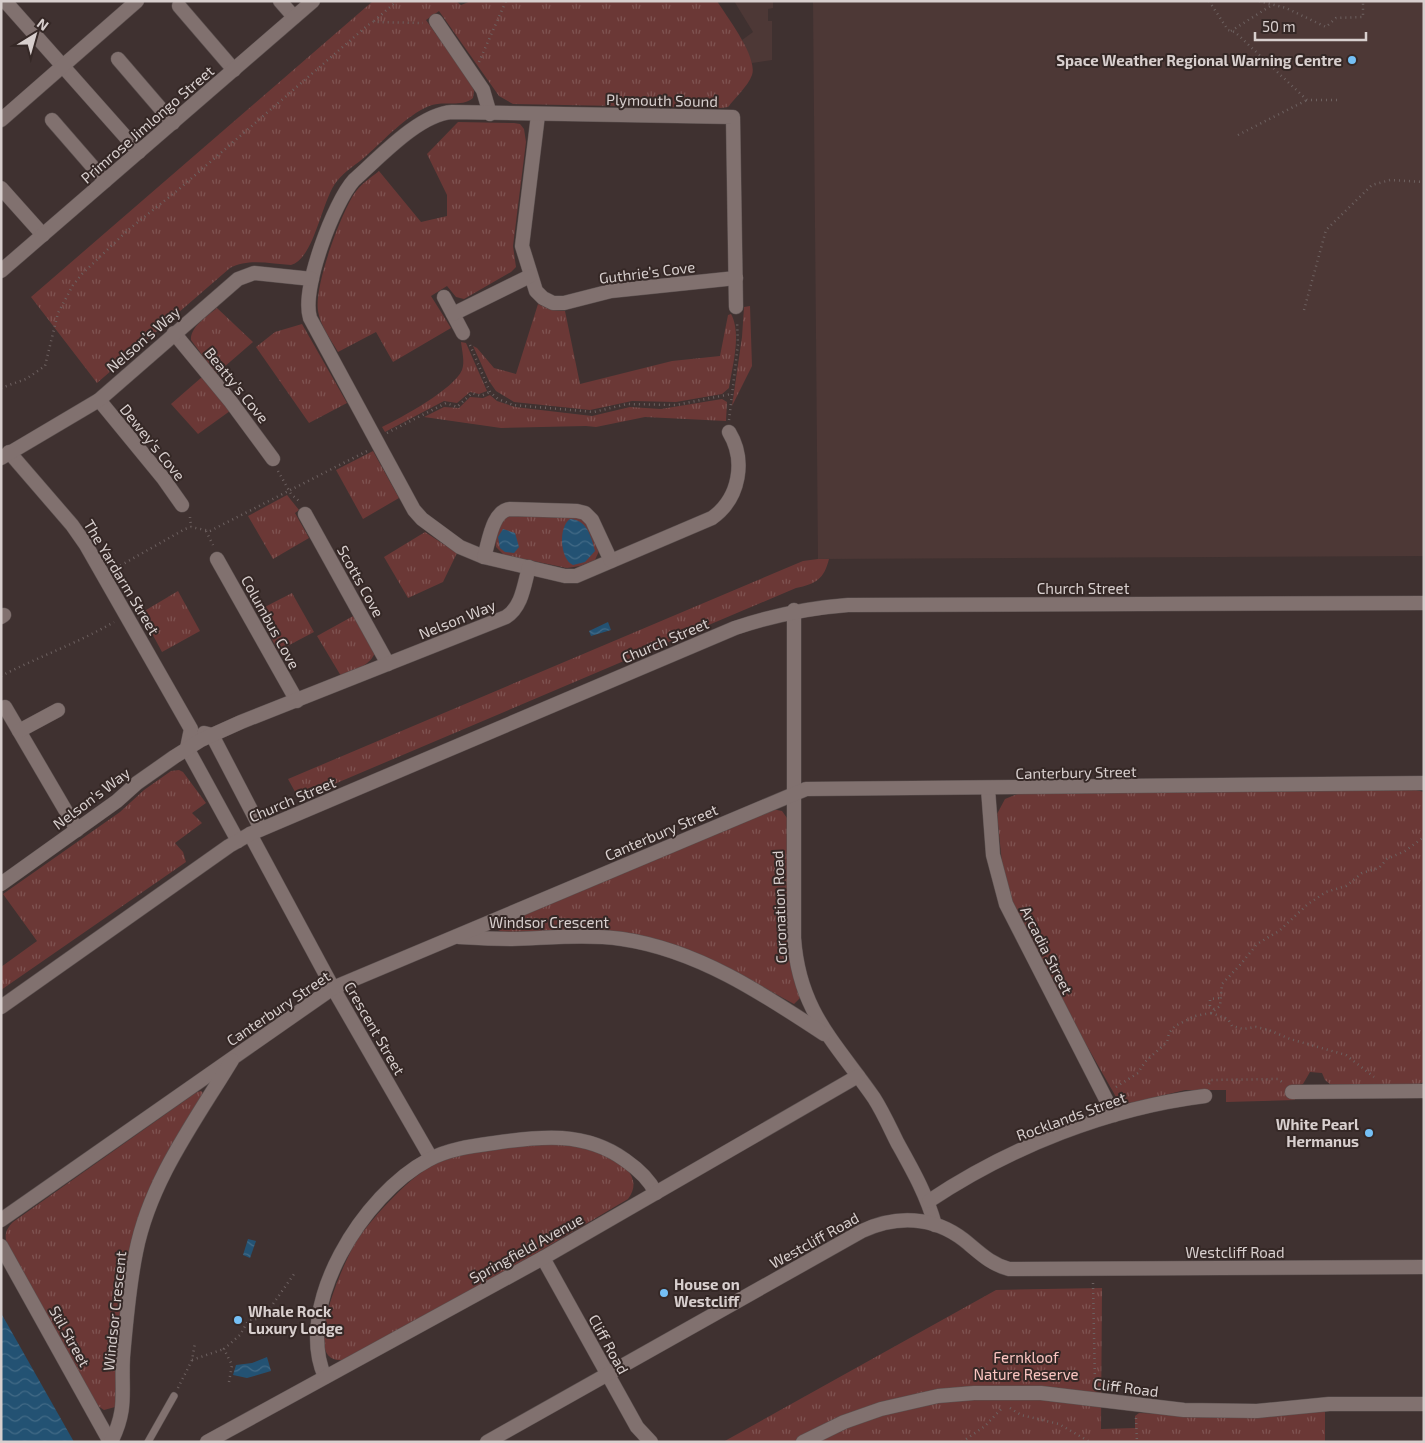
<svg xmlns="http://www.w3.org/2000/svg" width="1425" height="1443" font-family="'Exo 2',sans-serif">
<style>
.built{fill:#4d3836}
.grass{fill:url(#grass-tufts)}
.water{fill:url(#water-waves)}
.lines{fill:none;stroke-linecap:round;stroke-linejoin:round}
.lane-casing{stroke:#5b504f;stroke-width:8}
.street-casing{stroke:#5b504f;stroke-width:15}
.path{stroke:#6d6160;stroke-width:2.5;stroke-dasharray:1 4;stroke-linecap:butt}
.lane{stroke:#81716f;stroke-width:7}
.street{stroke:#81716f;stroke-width:14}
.poi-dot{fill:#75c0f6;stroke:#352826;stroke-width:2}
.labels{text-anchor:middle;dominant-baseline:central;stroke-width:4;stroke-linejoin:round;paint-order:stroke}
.poi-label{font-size:15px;font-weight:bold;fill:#d8cfce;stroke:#352826;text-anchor:end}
.street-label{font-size:15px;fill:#d8cfce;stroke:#352826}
.park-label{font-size:15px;fill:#fbc5c1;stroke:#352826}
</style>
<defs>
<pattern id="grass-tufts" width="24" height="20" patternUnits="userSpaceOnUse" patternTransform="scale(1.25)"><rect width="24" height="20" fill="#6b3836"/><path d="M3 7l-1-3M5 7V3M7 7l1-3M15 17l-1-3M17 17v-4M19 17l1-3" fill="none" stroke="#7f5452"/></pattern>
<pattern id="water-waves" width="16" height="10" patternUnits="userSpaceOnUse" patternTransform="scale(1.25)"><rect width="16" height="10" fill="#235273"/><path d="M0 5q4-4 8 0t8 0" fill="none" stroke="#426a86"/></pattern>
</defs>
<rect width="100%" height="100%" fill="#3f3130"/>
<!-- built -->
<g class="built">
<path d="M734,1H773V8L768,9V21H772V60L752,63L742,40L753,32Z"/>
<path d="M813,1H1424V556L818,559Z"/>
</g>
<!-- grass -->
<g class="grass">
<path d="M373,1H456L461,5L471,1H717C727,17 758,57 752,75C748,86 735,98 728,107L721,108L513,104L499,96L439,11L426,20L471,83L474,91L473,98C461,108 443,100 429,106C406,116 385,139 366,156C357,164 345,171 337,181C321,201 315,258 291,265C272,264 248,258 230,268L97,383L31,297Z"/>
<path d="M458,122L514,123L520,124L524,129L526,142L513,246L516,267L511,272L464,299L456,297L447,286L431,296L451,328L393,362L376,332L338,352C331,340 320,325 318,311C314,286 340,216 354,194C360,185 370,178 379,171L421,222L447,216V195L427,154Z"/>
<path d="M538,304L551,310L565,311L580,384L672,361L720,356L728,315L731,314C742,334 732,367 729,388L722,394L676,402L632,401L590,410L514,402L496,391L489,381L473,346L477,348L494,368L516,374Z"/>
<path d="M750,306L752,366L732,406L742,337L744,307Z"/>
<path d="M217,308L253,342L216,374L191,340C190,327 207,316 217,308Z"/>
<path d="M302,324L347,403L309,423L256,347L275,332Z"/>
<path d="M461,342L466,343L487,391L479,394L470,392L457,403L444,401L385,432L382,427C401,418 454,389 462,370C465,362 462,351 461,342Z"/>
<path d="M202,377L230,411L198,434L171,404Z"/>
<path d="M490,395L497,401L515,407L592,416L630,407L661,409L722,399L727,402L726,421L645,417L596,427L586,426L501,428L424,417L444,407L459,408L470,397L483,398Z"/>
<path d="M373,451L399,498L363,519L336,470Z"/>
<path d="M287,495L299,510L295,513L309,538L273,559L248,516Z"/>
<path d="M575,515L586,520L599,551L595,560L580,566L567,568L504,555L496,547L495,536L504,516Z"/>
<path d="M425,532L457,553L443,582L408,598L384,557Z"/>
<path d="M818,559H829C824,579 816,584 796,588L299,799L288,779L803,561Z"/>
<path d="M178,591L200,631L162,652L141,613Z"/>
<path d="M292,593L314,632L278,651L257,611Z"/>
<path d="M355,615L375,652C371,666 353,670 341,676L317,636Z"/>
<path d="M179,770L183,772L206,803L192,813L202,823L175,843L183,852L186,862L1,990V967L37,941L3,894L120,812L144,790L171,771Z"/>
<path d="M1416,790L1424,792V1082L1417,1085H1331L1325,1080L1322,1073L1310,1072L1303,1084L1294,1087L1295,1100L1226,1102V1090H1185L1132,1103L1123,1102L1116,1097L1054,988L1014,907L1003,873L997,814L1005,799L1020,793Z"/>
<path d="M772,809L782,811L787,818L792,972L800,998L794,1004L748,979L598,930L503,932L498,930V924Z"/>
<path d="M201,1091L203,1093L155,1180L115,1407L104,1410L98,1406L7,1244C4,1235 6,1229 13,1222L197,1092Z"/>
<path d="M548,1143C556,1143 564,1143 572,1144C596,1148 651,1168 628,1199L535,1254L344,1360C296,1366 346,1257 357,1240C374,1216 410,1176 436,1163C464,1149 516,1146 548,1143Z"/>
<path d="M1102,1288L1101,1429L1135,1428V1416L1139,1413L1243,1417L1325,1411V1442H723L996,1290Z"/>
</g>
<!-- water -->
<g class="water">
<path d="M570,519C587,520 591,536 595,551L585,562L573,565C560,559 558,527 570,519Z"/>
<path d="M503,529L515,533L519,547L514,553L505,552L500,548L498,537Z"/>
<path d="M608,622L611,630L591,636L589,631Z"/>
<path d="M248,1239L256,1241L250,1258L243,1255Z"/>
<path d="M1,1313L74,1442H1Z"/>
<path d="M267,1357L271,1371L247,1378L233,1375L236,1365L252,1363Z"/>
</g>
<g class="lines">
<defs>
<path id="lane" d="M148,1442L174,1396"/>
<g id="street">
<path d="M5,1L139,152"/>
<path d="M280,1L294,17"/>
<path d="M179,6L234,70"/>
<path d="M436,21L483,90L490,114"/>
<path d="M118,59L173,123"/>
<path d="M538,115L522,246L536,291L543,298L553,303H564L611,291L736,278"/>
<path d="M1,120L137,1"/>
<path d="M52,120L105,181"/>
<path d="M1,188L43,235"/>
<path d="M1,271L313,1"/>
<path d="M444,297L463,333"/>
<path d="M453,314L530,276"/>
<path d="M174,333L231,402L273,459"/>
<path d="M99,400L163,478L182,505"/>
<path d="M729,432C746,460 740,498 712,518L576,576H565L484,557L460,547L422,519L414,510L310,318C301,289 334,202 354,180C379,158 419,114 452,112L733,117L736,307"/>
<path d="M9,452L72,525L86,545L191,729L187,748L238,841"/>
<path d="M1,458L99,400L238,279L254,273L312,279"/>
<path d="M305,514L388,664"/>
<path d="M484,557C489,542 492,511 510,509L577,511L585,513L592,520L611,561"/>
<path d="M217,559L297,701"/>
<path d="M794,610V938C799,1011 835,1042 874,1098C883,1112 890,1128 897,1142C912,1169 927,1195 935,1225"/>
<path d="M1,617L4,615"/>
<path d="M5,707L77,830"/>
<path d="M19,731L58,710"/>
<path d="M204,733L212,735L261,829"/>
<path d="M988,789L993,855L1006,904L1114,1115"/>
<path d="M250,834L333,988L431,1158"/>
<path d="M1,884L117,801L137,783L174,757L201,740L241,722L506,617C522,607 524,585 529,567"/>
<path d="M459,937C476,938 494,939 512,939C549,938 586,934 622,939C697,950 762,993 824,1034"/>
<path d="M1,1007L229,846L250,834L735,628C774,615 807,608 848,605L1424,603"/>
<path d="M1292,1092L1424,1091"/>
<path d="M929,1201C1010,1147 1108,1108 1205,1096"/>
<path d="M1,1220L333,988L806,789L1424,783"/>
<path d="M1,1246L110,1442"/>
<path d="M543,1258L637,1427L651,1442"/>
<path d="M325,1377C293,1305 364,1194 428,1160C448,1149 472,1146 494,1143C540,1136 585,1131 625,1160C638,1169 649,1179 656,1193"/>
<path d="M111,1442C128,1408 121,1392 123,1357C126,1322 129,1286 136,1252C150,1181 195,1121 232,1060"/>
<path d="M207,1442L543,1258L858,1076"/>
<path d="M487,1442L862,1231C896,1215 933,1216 964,1240C979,1252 990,1264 1009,1269L1424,1267"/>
<path d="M803,1442L844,1422L881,1409L938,1396L974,1393H1041L1184,1410L1257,1411L1329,1404H1424"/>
</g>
</defs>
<!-- lane casing -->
<use href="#lane" class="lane-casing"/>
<!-- street casing -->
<use href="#street" class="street-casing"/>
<!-- path -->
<g class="path">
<path d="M1209,1L1228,30L1235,32L1307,100H1338"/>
<path d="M1259,1L1286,8L1326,27L1336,18L1363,17V1"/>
<path d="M374,21L397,1"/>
<path d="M1231,31L1272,5"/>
<path d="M479,62L506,1"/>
<path d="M1238,135L1307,100"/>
<path d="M1304,310L1326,230L1372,185L1390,180L1424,182"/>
<path d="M470,345L490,392L498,399L513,405L594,412L627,404L676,405L731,394"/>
<path d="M1,388L26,379L45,366L58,313L73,285L82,274L128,230L178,190L368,25L373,22L423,23"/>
<path d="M729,420L738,344L737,321"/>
<path d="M387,433L446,403L457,407L472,393L481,396L490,392"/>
<path d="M278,471L291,494L299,501"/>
<path d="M190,517L191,527"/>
<path d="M206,531L213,545"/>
<path d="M116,568L185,529L191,527L210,531L367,451"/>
<path d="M1,676C38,657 78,643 114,622"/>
<path d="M1214,1009L1210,1006V999L1220,998"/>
<path d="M1211,1013L1228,1019L1232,1026L1243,1029L1256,1027L1269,1030L1290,1039L1346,1055L1374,1077"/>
<path d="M1209,1084L1211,1080L1278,1079L1282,1082"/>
<path d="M1116,1087L1138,1073L1145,1062L1167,1042L1169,1033L1175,1026L1195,1016L1211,1013L1220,1006L1222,984L1241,964L1257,944L1279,931L1308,904L1326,892L1346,886L1362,873L1379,868L1387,859L1405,851L1424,837"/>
<path d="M1093,1283L1095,1385"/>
<path d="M192,1360L224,1349"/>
<path d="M229,1382L232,1365L224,1349L240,1335L248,1321L264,1317L294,1274"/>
<path d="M178,1388L192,1360L195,1343"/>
<path d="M1010,1408L1021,1415L1059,1424L1090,1442"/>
<path d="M1136,1418L1137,1442"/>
<path d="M962,1442L985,1426L1003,1407"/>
</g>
<!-- lane -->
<use href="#lane" class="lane"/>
<!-- street -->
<use href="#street" class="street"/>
</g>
<!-- markers -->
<g class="poi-dot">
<circle cx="1352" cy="60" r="5"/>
<circle cx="1369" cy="1133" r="5"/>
<circle cx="664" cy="1293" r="5"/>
<circle cx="238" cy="1320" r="5"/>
</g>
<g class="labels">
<!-- poi labels -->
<g class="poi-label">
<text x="1342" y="60">Space Weather Regional Warning Centre</text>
<text x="1359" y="1124">White Pearl<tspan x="1359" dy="17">Hermanus</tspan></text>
<text x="674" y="1284" text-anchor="start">House on<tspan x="674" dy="17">Westcliff</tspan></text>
<text x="248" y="1311" text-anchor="start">Whale Rock<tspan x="248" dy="17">Luxury Lodge</tspan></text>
</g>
<!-- street labels -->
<g class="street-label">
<text transform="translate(662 100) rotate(1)">Plymouth Sound</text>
<text transform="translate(147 124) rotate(-41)">Primrose Jimlongo Street</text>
<text transform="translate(647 272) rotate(-7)">Guthrie’s Cove</text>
<text transform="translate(143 339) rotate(-41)">Nelson’s Way</text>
<text transform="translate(237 385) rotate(51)">Beatty’s Cove</text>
<text transform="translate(153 442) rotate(51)">Dewey’s Cove</text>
<text transform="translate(122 577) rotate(59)">The Yardarm Street</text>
<text transform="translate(361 581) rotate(61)">Scotts Cove</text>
<text x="1083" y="588">Church Street</text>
<text transform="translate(457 619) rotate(-22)">Nelson Way</text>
<text transform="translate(271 622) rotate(61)">Columbus Cove</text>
<text transform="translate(665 640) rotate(-23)">Church Street</text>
<text transform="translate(1076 772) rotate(-1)">Canterbury Street</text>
<text transform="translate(91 798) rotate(-37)">Nelson’s Way</text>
<text transform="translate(292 799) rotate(-23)">Church Street</text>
<text transform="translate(661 832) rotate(-23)">Canterbury Street</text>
<text transform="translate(779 907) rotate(-92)">Coronation Road</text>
<text x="549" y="922">Windsor Crescent</text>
<text transform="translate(1047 950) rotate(63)">Arcadia Street</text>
<text transform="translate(278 1008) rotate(-34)">Canterbury Street</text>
<text transform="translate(375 1028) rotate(60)">Crescent Street</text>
<text transform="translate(1071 1116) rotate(-20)">Rocklands Street</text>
<text transform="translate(814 1240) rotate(-29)">Westcliff Road</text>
<text transform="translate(526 1248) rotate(-29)">Springfield Avenue</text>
<text x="1235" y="1252">Westcliff Road</text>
<text transform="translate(114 1311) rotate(-84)">Windsor Crescent</text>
<text transform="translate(70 1336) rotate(61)">Stil Street</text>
<text transform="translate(609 1344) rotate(61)">Cliff Road</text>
<text transform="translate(1126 1387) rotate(7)">Cliff Road</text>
</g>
<!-- park labels -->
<g class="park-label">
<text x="1026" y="1357">Fernkloof<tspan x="1026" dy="17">Nature Reserve</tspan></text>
</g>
</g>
<!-- border -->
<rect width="1425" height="1443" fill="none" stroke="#d8cfce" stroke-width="5"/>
<!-- north arrow -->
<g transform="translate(35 35) rotate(37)" stroke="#352826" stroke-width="4" paint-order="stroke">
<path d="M0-4L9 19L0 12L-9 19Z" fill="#d8cfce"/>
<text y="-8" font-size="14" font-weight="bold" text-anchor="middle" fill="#d8cfce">N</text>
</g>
<!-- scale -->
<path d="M1255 32v8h111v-8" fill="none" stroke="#d8cfce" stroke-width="2.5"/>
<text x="1262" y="32" font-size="15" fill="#d8cfce" stroke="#352826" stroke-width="4" paint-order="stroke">50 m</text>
</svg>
